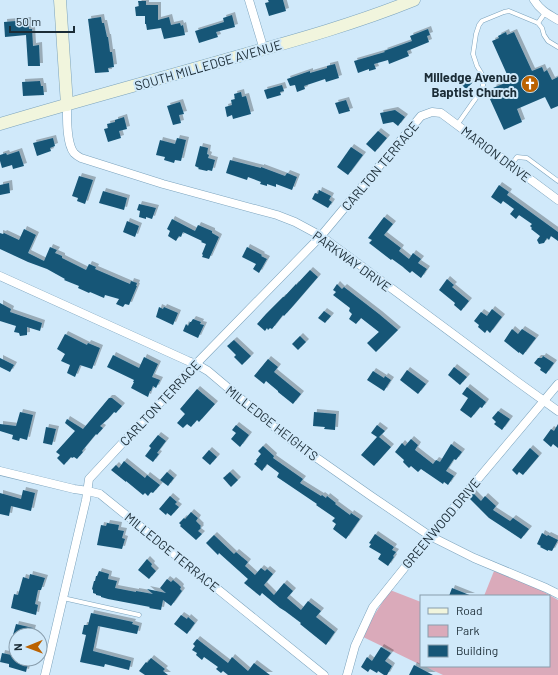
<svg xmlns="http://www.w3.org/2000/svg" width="558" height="675" font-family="Barlow,sans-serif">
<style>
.green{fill:#daaaba}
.building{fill:#165677;filter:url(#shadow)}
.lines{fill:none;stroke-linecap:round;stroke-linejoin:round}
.lane-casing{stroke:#7ba3bd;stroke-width:5}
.street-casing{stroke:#7ba3bd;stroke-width:9}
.secondary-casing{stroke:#7ba3bd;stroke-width:13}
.lane{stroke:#fff;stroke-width:4}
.street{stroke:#fff;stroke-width:8}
.secondary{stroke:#f1f5dd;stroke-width:12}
.labels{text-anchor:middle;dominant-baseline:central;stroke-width:4;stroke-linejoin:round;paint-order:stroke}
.street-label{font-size:13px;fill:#1b2c36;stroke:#d0e9fa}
.poi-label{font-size:13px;font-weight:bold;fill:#1b2c36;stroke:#d0e9fa;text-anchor:end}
</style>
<defs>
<filter id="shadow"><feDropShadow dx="3" dy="-3" stdDeviation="0" flood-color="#0004"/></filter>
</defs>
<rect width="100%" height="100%" fill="#d0e9fa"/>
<!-- green -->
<g class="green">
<path d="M494,571L537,588L558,600V675H443L424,666H549V596H484Z"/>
<path d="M390,590L421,602V665L361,636Z"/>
</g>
<!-- building -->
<g class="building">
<path d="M268,0H283L286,11L269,16L265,3L269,2Z"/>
<path d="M138,1H146V5H158V20L169,17L171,25L180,23L181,26L183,25L185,35L164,39L161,28L147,30L146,24H145V16H136L135,7L139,6Z"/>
<path d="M232,15L235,27L216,32L218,37L199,43L195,31L224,22L223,18Z"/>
<path d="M101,17L102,23H104L107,37H108L110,52H112L114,67L108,68L109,72L95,73L88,19Z"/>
<path d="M28,20L29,29H32L33,46L39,45L40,66H28L26,35L5,37L4,22Z"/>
<path d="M428,29L430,35L427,36L429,42L407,51L409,56L389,64L388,60L374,64L376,69L369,71V69L358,73L354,61L385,52L384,51L412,41L410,36Z"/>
<path d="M506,32L507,35L514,32L532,71L542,67L544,72L547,70L552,80L558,77V106L551,109L545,97L517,109L522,122L504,130L489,97L493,96L491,91L494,89L493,88L510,81L492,41L499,38L498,36Z"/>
<path d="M335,64L339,78L326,82L325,79L304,86L305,89L297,92L295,85L290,86L287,79L310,71V73L327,68V66Z"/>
<path d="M465,76L472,83L466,89L459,82Z"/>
<path d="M40,81L41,86H43L44,95L23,96L22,82Z"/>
<path d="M282,85L284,91L280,92L281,95L267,99L264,90Z"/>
<path d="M241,92L242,97L246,96L251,114L233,119L232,115L227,117L225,107L232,105L231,100L235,99L234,94Z"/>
<path d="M346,100L350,111L339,114L335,103Z"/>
<path d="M180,102L184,114L179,115L181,123L173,125L167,106Z"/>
<path d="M395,110L405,117L398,126L393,122L383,124L380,113Z"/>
<path d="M124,117L127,129L119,131L121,138L108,142L104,129L108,128L107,124L115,122V120Z"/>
<path d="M378,131L387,138L375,152L366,144Z"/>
<path d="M53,138L55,146L50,148L51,151L37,156L33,143Z"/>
<path d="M177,138L186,140L181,161L175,160L174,163L164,160L165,157L156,155L160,140L175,144Z"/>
<path d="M200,146L208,148L207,154L209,155L208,158L215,160L212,171L208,170L207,171L198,169L199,168L195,166Z"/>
<path d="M351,147L363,155L348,175L337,167Z"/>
<path d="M19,151L24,166L13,169L12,165L2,168L0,161V155L6,153L7,155Z"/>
<path d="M230,160L261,168V167L285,176L287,173L297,177L292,190L276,184V187L267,184V186L260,184L261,182L248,177L247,180L226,173Z"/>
<path d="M79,176L93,180L85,204L77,201L78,198L72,196Z"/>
<path d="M9,183L10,193L0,195V185Z"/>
<path d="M499,185L509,192L507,195L558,232V241L551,236L549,240L547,238L544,243L539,244L537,240L540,236L531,229L532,228L530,226L532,224L519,215L516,219L510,214L514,209L503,201L501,204L491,197Z"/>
<path d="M319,190L331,196L329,200L332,202L328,208L312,199L315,193L318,194Z"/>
<path d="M103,191L127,198L124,210L99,203Z"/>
<path d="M139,204L156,208L152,219L146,217V219L139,217L140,211L137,210Z"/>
<path d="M384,217L393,224L384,235L401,248L399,251L409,259L413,253L421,259L418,263L427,269L421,278L412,271L410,273L404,268L403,267L392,259L391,260L369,243L372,240L368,238Z"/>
<path d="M172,219L195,231L198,225L212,231V233L219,237L209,259L202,257L203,255L202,254L206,244L201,242L202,241L183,232L181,237L179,236L176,241L168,236L170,231L167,229Z"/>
<path d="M127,221L139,226L135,237L123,232Z"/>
<path d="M24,229L36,235L28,253L44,261L50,247L57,250L55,253L62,256V258L86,270L89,264L96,267L95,269L130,284L131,281L137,283L136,286H137L129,305L125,304L123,307L116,304L119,299L105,295L104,298L90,292L89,293L78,288L79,286L64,280L65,279L47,269L28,262L0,249V233L3,234L4,233L19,240Z"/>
<path d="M247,247L262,255L261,256L267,259L259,273L253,269L256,264L242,257Z"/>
<path d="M310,270L318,277L293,306L284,316L283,315L272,329L270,328L268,330L267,328L265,331L257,324L266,314L283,297H284L296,284V285Z"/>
<path d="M447,279L454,285L452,287L469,301L461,311L454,305L455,303L439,290Z"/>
<path d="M337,284L342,289L344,287L379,314L398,330L376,352L367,343L379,332L361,318L356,324L349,319L352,314L349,311L350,308L333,295L336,292L333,290Z"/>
<path d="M0,303L11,309L10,312L42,323L40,331L27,327V335L20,336L19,333L14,332L16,326L0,321Z"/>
<path d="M159,307L163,309L164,307L178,313L173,325L156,317Z"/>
<path d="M492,309L502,317L490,333L487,330L485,333L478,327L479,325L474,321L481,312L487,316Z"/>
<path d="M324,311L331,316L325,323L318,318Z"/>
<path d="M193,319L201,322L200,324L204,325L198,338L183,331L186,324L188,326L190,322H191Z"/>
<path d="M512,329L518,334L522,329L536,338L523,355L519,352V353L504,341Z"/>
<path d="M65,334L87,345L88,343L100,348L92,369L80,365L75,377L67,373L70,365L61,361L65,354L57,349Z"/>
<path d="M300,336L306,342L298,350L292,344Z"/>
<path d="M234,340L251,356L242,365L234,357L236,355L227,346Z"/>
<path d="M113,355L139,368L144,357L158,364L152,377L160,380L156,388L153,386L151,391H150L148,397L131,388L134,382H133L134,380L107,367Z"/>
<path d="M543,356L554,363L546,374L540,370L541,368L534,363L538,358H542Z"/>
<path d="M0,358L14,365L10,372L0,367Z"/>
<path d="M268,359L278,367L274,372L301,394L293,404L278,392V391L266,381L264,384L254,376Z"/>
<path d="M454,367L467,377L460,385L448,375Z"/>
<path d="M407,370L426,384L418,394L400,380Z"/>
<path d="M373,371L384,378L385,376L391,380L384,391L367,380Z"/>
<path d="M467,387L486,402L482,408L480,407L471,418L460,410L468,398L462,394Z"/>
<path d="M197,389L215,404L199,422L197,420L191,427L187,424L183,428L177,423L185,414L180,409Z"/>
<path d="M109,398H112L122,406L116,413L114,412L108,419L100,426L103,428L97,435L96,434L82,451L83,452L77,459L74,457L72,458L71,457L64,465L57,458L60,455L56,452L75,431L65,423L67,419L83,429Z"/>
<path d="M498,411L510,419L502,430L494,424L496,422L492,418Z"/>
<path d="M20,412L33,415L27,440L20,438L19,441L12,439L13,435L0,431V424L16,426Z"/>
<path d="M314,412L336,414L335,430L324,429L325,427L313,426Z"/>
<path d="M558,424V448L553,444L551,447L543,440L551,429L554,431Z"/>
<path d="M236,425L249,435L240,447L231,439L236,433L232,430Z"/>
<path d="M377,425L385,431L379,437L391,447L374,466L361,455L377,437L371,433Z"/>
<path d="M46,427L56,429L52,445L43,443Z"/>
<path d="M158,435L166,441L157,453L159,454L153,462L145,456L151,448L149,446Z"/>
<path d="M411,439L418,445L415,450L433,464L436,460L440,462L451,444L462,452L456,460L454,459L446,471L454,476L448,485L444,482L443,484L421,469L418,472L411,466L409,468L403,462L404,460L395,452L402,443L405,446Z"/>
<path d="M263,446L274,456L273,458L303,479L300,483L321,496L322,495L326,498L327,496L336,503L335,504L350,515L351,513L360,519L346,539L333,529L336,524L332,521L335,518L316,505L317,504L277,477L279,473L267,464L262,471L254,464L257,461L256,460L261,454L258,451Z"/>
<path d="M530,448L539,456L523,475L519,472L517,475L512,470Z"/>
<path d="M209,450L217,457L210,465L202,458Z"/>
<path d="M124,461L145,478L147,475L160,485L153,493L151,492L148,496L145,493L143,495L126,481V482L111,470L116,465L119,468Z"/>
<path d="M167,472L174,478L168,486L160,480Z"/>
<path d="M230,472L238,480L231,487L223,478Z"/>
<path d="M23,490L35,493L31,511L11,506L9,516L0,514V493L21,499Z"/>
<path d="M473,493L481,501L485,496L496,506L493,510L510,521L513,518L529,529L521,539L489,518L469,498Z"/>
<path d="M170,496L177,502L175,504L179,507L171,516L167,513L166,515L159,509Z"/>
<path d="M191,512L198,518L196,521L201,526L200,527L201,528L198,531L202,534L196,540L180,526L181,525L179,523L184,518L185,519Z"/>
<path d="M107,523L119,525L118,530L124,531L122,538L125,539L122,549L97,545L101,525L106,526Z"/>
<path d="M542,533L547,536L548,535L558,540L552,551L548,550V551L540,547L541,546L537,544Z"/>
<path d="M375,534L394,547L392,550L396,552L393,556L394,557L388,566L378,559L381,554L369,547L371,544L369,543Z"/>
<path d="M214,535L234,554L236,552L248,562L245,566L255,575L261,568L265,571L267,569L273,574L264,585L274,595L284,583L293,591L287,598L301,610L308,601L321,611L316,617L335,632L326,645L300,624L301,623L285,611L280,608L262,593L260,596L244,583L248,579L219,553L218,555L206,543Z"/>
<path d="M147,559L152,564L151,566L156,571L149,579L138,570Z"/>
<path d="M99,571L109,574L108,579L117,581L115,588L136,592V591L153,594L147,589L166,593L160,588L167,579L171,582L173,580L178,584L181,587L180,589L182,591L171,606L163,600L161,610L149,608L150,607L108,599L101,597V596L96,595V594L93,593V590L92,589L94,581H95L96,576H97Z"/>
<path d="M30,574L45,578L41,590H38L35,604L38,605L36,615L11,608L14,594L18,595L23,577L29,579Z"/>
<path d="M452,588L472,596H449Z"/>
<path d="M91,613L133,622L132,624L139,626L137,634L98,626L93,651L131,661L129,670L105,664L104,667L80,662L86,635L82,634L84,625H88Z"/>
<path d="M181,615L187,619L188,617L195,623L187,634L174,624Z"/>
<path d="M16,624L33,628L31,635H13Z"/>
<path d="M197,639L228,663L232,657L248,671L254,663L270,675H228L223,671L221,673L216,669L218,667L204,657L202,660L196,655L197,653L192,650L195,646L193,644Z"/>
<path d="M381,647L391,653L385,661L392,666L387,675H384L378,671L377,673L370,669L368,672L361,667L367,657L372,661Z"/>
<path d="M2,653L16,656V659H29L26,672L9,667V664L0,662Z"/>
<path d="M151,658L165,669L163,671L168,675H145L139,671L146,662L147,663Z"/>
<path d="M414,665L433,675H409Z"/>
</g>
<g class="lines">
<defs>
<g id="lane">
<path d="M538,23L545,13"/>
<path d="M457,125L483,88V76L477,66L473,54L476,34L479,25L482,21L504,12L509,11L538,23L542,28L544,35L548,41L558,47"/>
<path d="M511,165L517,157L527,158L558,181"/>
<path d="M63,598L139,615"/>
</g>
<g id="street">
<path d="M249,0L264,50"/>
<path d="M534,0C540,10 548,14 558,20"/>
<path d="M67,105C67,117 66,143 74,153C76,155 79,157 81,158L163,184L277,215L295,222L321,236L515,380L558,411"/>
<path d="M0,276L188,361L196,364L208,371L284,435L371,496L430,536L474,558L546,588L558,594"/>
<path d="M0,471L74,489L88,491L100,494L324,675"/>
<path d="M45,675L86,500L89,479L196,364L321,236L421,116L432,112L441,113L558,200"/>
<path d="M347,675L355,646L373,607L430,536L558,384"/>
</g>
<g id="secondary">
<path d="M60,0L67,105"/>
<path d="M0,124C77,101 155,80 232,58C293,41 355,24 414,0"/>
</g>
</defs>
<!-- lane casing -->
<use href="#lane" class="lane-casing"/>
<!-- street casing -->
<use href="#street" class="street-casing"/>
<!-- secondary casing -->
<use href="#secondary" class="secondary-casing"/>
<!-- lane -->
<use href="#lane" class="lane"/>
<!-- street -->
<use href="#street" class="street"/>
<!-- secondary -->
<use href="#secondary" class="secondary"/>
</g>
<!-- icons -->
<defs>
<symbol id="church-disc" viewBox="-11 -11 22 22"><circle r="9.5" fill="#bb6200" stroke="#d0e9fa"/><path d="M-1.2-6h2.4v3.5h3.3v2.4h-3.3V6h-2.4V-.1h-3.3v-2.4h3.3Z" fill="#fff"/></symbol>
</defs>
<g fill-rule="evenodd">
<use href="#church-disc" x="520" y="74" width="20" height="20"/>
</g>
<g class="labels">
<!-- street labels -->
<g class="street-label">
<text transform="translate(208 65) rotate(-16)">SOUTH MILLEDGE AVENUE</text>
<text transform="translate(496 154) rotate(37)">MARION DRIVE</text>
<text transform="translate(380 166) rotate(-50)">CARLTON TERRACE</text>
<text transform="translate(352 261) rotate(36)">PARKWAY DRIVE</text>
<text transform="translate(160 403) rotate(-47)">CARLTON TERRACE</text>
<text transform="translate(272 423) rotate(38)">MILLEDGE HEIGHTS</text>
<text transform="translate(441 523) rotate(-50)">GREENWOOD DRIVE</text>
<text transform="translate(172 552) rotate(39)">MILLEDGE TERRACE</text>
</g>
<!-- poi labels -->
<g class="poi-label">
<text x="517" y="77">Milledge Avenue<tspan x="517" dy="15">Baptist Church</tspan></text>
</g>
</g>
<!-- legend -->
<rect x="420" y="595" width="130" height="72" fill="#d0e9fa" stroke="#889dac"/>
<rect x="428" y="608" width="20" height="6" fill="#f1f5dd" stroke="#889dac"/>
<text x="456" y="615" font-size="12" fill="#1b2c36">Road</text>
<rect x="428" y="625" width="20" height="12" fill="#daaaba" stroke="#889dac"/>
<text x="456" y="635" font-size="12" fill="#1b2c36">Park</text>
<rect x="428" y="645" width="20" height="12" fill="#165677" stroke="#889dac"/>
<text x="456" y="655" font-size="12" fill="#1b2c36">Building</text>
<!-- north arrow -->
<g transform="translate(28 647) rotate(269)"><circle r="19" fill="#d0e9fa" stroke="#889dac"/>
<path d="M0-3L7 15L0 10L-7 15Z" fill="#bb6200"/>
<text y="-6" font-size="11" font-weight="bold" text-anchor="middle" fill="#1b2c36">N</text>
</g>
<!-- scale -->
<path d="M10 26v6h64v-6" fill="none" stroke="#1b2c36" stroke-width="2"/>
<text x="16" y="26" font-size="12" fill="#1b2c36" stroke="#d0e9fa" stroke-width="3" paint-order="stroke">50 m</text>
</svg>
